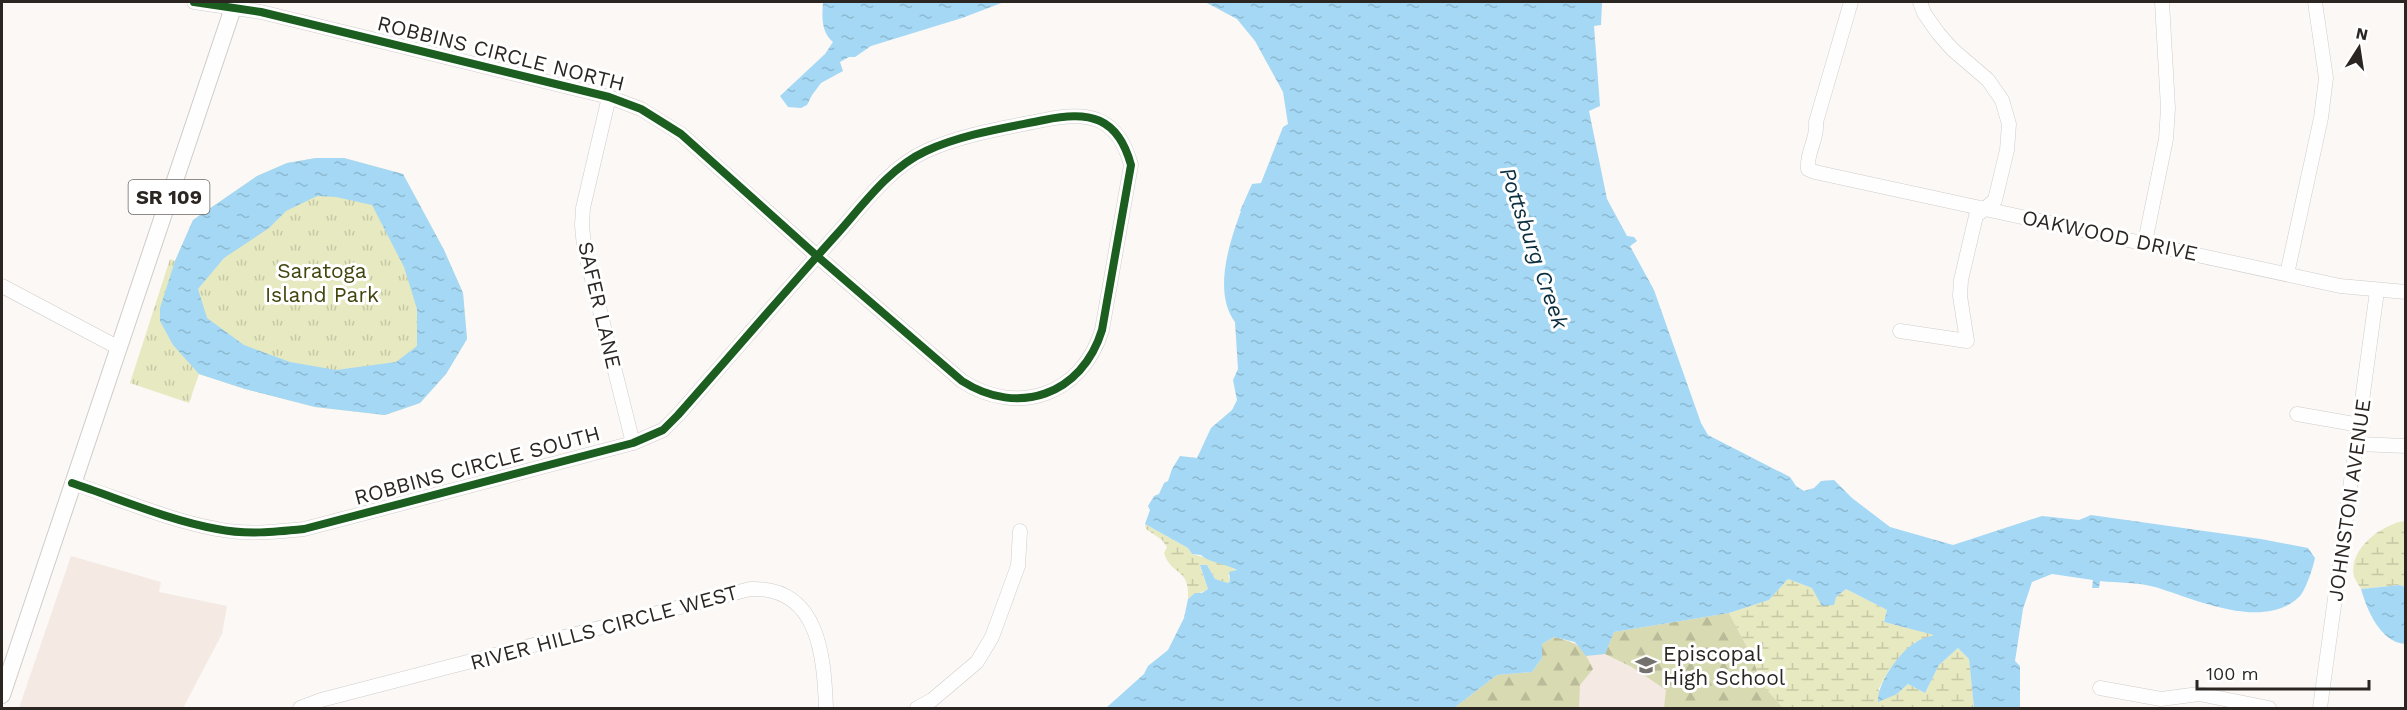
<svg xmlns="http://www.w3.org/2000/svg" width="2407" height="710" font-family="'Work Sans',sans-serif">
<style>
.built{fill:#f4e9e3}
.forest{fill:url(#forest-firs)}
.wetland{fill:url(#wetland-marsh)}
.park{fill:url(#park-tufts)}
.water{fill:url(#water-ripples);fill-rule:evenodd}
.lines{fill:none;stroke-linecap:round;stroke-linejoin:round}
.minor-casing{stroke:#d0ccc9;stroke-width:15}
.major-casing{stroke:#d0ccc9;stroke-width:18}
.minor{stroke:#fefefe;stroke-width:14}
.major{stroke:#fefefe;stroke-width:16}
.cycleway-casing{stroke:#fff;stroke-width:11}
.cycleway{stroke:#1b5e20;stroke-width:8}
.labels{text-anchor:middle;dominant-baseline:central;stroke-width:6;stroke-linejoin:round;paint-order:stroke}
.shield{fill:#fff;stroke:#6b6765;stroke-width:1.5}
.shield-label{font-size:20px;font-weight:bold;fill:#2c2623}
.street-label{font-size:21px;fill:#2c2623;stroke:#fff}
.park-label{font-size:21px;fill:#42450e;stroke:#fff}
.poi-label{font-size:21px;fill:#2c2623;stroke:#fff;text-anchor:start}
.water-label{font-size:22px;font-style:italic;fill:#0c2f40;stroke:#fff}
</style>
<defs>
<pattern id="forest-firs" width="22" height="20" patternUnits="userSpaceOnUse" patternTransform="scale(1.5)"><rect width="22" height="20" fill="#d8dab2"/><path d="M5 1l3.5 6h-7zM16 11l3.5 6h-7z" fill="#babb99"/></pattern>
<pattern id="wetland-marsh" width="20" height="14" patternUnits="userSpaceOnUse" patternTransform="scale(1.5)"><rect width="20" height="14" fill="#e7e9c1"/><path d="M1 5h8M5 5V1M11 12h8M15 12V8" fill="none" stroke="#c6c8a6"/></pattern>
<pattern id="park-tufts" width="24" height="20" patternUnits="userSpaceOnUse" patternTransform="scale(1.5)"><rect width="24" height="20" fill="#e7e9c1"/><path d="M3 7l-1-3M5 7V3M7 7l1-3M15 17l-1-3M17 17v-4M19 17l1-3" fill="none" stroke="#c6c8a6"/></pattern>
<pattern id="water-ripples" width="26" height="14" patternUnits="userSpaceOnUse" patternTransform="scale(1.5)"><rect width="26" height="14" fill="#a4d8f4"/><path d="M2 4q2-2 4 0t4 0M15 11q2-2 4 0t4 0" fill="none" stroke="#8db9d1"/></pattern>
</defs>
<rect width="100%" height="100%" fill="#fbf8f6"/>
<!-- built -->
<g class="built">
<path d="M71,556L161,582L159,592L227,606L222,634L183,708H19Z"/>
<path d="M1729,613L1762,684L1783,708H1454L1497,675L1532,672L1575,642L1614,632Z"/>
</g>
<!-- forest -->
<g class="forest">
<path d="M1729,613L1751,654L1762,684L1783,708H1664L1666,690L1632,667L1605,654L1614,632Z"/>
<path d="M1554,637C1579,643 1582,646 1593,669L1580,685L1579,708H1454L1497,675L1532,672L1542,658V644Z"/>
</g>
<!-- wetland -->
<g class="wetland">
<path d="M2405,521V587L2400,585L2361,589C2359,585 2355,580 2354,576C2348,549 2382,524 2405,521Z"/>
<path d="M1145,524L1188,548L1192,554L1224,563L1237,571L1228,575L1230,581L1228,583L1215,579L1207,565L1200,566L1208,589C1201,594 1194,593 1188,599C1190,567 1171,576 1164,553L1167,547L1162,540L1146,529Z"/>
<path d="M1788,579L1836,597L1846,589L1887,610L1884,622L1936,635L1915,642L1889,670L1878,690L1897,694L1908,684L1925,693L1939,665L1958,648L1969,659L1974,708H1783L1762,684L1751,654L1729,613L1769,600Z"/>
</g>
<!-- park -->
<path class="park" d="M316,158H344L403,174L444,250L463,293L467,339L446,374L420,403L385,415L315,407L245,389L199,374L189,403L130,383L170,259L175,261L193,220L257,176L287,163Z"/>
<!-- water -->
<g class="water">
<path d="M823,2H1004L962,18L871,46L855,57H849L840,62L843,71L821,83L812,95L807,105L801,108L788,107L780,96L825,54L833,42C821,32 822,16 823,2Z"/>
<path d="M1205,2H1602L1601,25L1594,26L1600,106L1589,111L1607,199L1627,236L1634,237L1637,241L1630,246L1654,290L1701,423L1708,435L1790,477L1796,486L1804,491L1814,488L1821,481L1834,480L1852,498L1890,527L1953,545L2042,516L2079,520L2091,515L2261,539L2308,548L2315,558C2313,568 2306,589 2300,596C2265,632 2195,599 2155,587C2138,582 2118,583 2100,581L2099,588H2092L2093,580L2052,574L2032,582L2023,609L2015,661L2020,666V708H1974L1969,659L1958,648L1939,665L1925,693L1908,684L1897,694L1878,702C1877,683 1900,651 1916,642C1922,638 1929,637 1934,635L1884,622L1887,610L1846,589L1836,597L1834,605L1822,606L1812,588L1788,579L1769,600L1729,613L1614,632L1605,654L1586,656L1575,642L1554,637L1542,644V658L1532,672L1497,675L1454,708H1106L1144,674L1148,666L1168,650L1184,618L1188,599L1195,593H1202L1208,589L1200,565H1207L1215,579L1228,583L1230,581L1229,572L1237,570C1226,564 1208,562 1201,555L1192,554L1188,548L1145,524L1150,510L1148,506L1154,496L1159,494L1164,483L1168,481L1172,469L1180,456L1197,458L1211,428L1232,410L1237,400L1233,380L1238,369L1235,322C1213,292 1229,244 1241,211H1240L1252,184L1261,183L1283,127L1288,124L1283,92L1255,41L1237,19Z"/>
<path d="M316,158H344L403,174L444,250L463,293L467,339L446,374L420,403L385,415L315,407L245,389L199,374L173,345L160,321V308L175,261L193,220L257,176L287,163ZM317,196L336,197L372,205L404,267L417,309V346L396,362L336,370L290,362L244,345L207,318L198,289L224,258L269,228L286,211Z"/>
<path d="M2400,585L2405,587V644C2380,642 2367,610 2361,589Z"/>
</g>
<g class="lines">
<defs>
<g id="minor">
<path d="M1851,2L1816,122C1818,139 1806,153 1808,169L1815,172L2340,286L2406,292"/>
<path d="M609,97L583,208L582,225L584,247L633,443"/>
<path d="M2145,242L2166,139L2168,108L2162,2"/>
<path d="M2287,274L2321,118L2326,78L2315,2"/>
<path d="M2,286L119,348"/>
<path d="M1900,331L1967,341L1960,296L1961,280L1976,216L1995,200L2007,150L2009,124L2002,100L1988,80L1952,49L1938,33L1924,13L1920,2"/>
<path d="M2297,414L2360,425"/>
<path d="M2358,444L2406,446"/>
<path d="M72,483C120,499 168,520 217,529C246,535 275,532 304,529L633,443L663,430L678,415C731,355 783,294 837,234C863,205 889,168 926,151C963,134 1005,128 1044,120C1089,110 1118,117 1131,165L1102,330C1082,395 1018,417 962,381L817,256L681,134L641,109L609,97L261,12L194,2"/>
<path d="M2100,688L2161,699L2199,694L2269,708"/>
<path d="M300,708L321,700L750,589C819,586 824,656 826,708"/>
<path d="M917,708L932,700L977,662L992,637L1018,566L1020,531"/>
<path d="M2320,708L2377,291"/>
</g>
<path id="major" d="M2,695L235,2"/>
</defs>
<!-- minor casing -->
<use href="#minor" class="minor-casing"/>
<!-- major casing -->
<use href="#major" class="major-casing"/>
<!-- minor -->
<use href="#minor" class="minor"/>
<!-- major -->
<use href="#major" class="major"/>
<defs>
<path id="cycleway" d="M72,483C120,499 168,520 217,529C246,535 275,532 304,529L633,443L663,430L678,415C731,355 783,294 837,234C863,205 889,168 926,151C963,134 1005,128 1044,120C1089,110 1118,117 1131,165L1102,330C1082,395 1018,417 962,381L817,256L681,134L641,109L609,97L261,12L194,2"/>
</defs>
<!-- cycleway casing -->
<use href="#cycleway" class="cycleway-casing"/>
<!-- cycleway -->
<use href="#cycleway" class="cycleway"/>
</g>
<!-- icons -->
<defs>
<symbol id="school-bare" viewBox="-9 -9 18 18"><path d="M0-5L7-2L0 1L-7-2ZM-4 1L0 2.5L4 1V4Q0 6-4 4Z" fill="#74706d" stroke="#fff" stroke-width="2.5" paint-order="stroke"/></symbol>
</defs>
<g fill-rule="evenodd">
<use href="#school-bare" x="1631" y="650" width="30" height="30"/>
</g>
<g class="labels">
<!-- shield labels -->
<rect class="shield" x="128.5" y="180" width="81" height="34" rx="4.5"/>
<g class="shield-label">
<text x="169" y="197">SR 109</text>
</g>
<!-- street labels -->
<g class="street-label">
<text transform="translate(501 53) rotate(14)">ROBBINS CIRCLE NORTH</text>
<text transform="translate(2110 235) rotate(12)">OAKWOOD DRIVE</text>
<text transform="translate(600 305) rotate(77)">SAFER LANE</text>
<text transform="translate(477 465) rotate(-15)">ROBBINS CIRCLE SOUTH</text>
<text transform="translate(2349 500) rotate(-82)">JOHNSTON AVENUE</text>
<text transform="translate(604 627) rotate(-15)">RIVER HILLS CIRCLE WEST</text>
</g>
<!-- park labels -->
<g class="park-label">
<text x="322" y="270">Saratoga<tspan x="322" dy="24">Island Park</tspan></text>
</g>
<!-- poi labels -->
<g class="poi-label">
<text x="1663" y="653">Episcopal<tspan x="1663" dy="24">High School</tspan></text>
</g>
<!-- water labels -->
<g class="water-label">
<text transform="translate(1534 248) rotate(71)">Pottsburg Creek</text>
</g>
</g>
<!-- border -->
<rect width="2407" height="710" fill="none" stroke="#2c2623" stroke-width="6"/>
<!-- north arrow -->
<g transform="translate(2359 48) rotate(12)" stroke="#ffffff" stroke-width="4.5" paint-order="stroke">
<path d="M0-4.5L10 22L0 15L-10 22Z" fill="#2c2623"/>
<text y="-9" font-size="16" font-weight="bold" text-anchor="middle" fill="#2c2623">N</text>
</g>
<!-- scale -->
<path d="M2197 680v9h172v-9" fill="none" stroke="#2c2623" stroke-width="3"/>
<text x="2206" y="680" font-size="18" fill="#2c2623" stroke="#ffffff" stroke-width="4.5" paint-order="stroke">100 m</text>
</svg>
